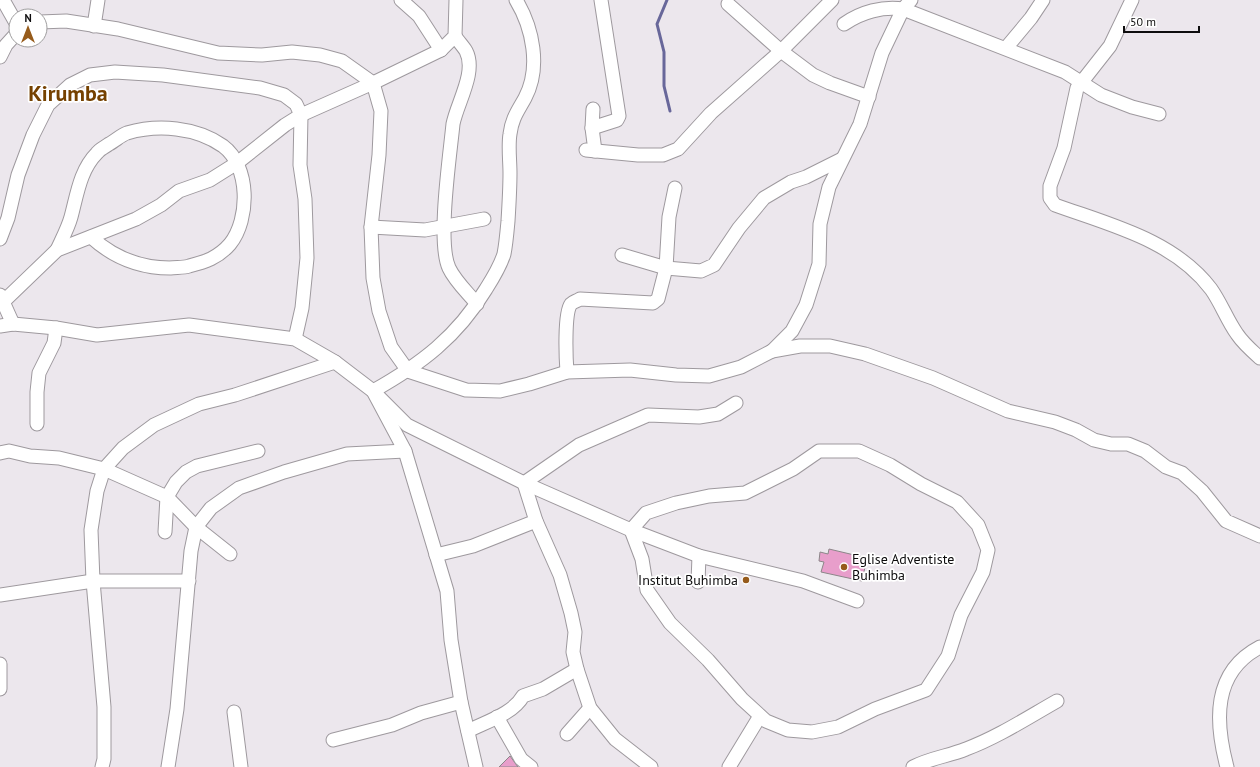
<svg xmlns="http://www.w3.org/2000/svg" width="1260" height="767" font-family="'PT Sans',sans-serif">
<style>
.lines{fill:none;stroke-linecap:round;stroke-linejoin:round}
.stream{stroke:#68679a;stroke-width:3}
.building{fill:#e89ecb;stroke:#8c8689}
.minor-casing{stroke:#9e999e;stroke-width:15}
.minor{stroke:#fff;stroke-width:13}
.poi-dot{fill:#965b1b;stroke:#fff;stroke-width:1.5}
.labels{text-anchor:middle;dominant-baseline:central;stroke-width:3.5;stroke-linejoin:round;paint-order:stroke}
.poi-label{font-size:14px;fill:#0e0d0e;stroke:#fff;text-anchor:start}
.town-label{font-size:22px;font-weight:bold;fill:#754100;stroke:#fff}
</style>
<rect width="100%" height="100%" fill="#ece7ed"/>
<g class="lines">
<!-- stream -->
<path class="stream" d="M667,0L657,24L664,52V86L670,111"/>
</g>
<!-- building -->
<g class="building">
<path d="M829,549L867,558L862,581L821,572L824,562L819,561L820,552L828,554Z"/>
<path d="M510,756L518,767H499Z"/>
</g>
<g class="lines">
<defs>
<g id="minor">
<path d="M3,0L16,23"/>
<path d="M401,0L419,16L441,50"/>
<path d="M516,0C533,28 541,68 525,98C518,111 512,118 510,134C508,146 510,161 510,173C510,189 509,205 508,221C507,232 506,244 504,254C500,267 493,278 486,289C457,337 421,364 373,391L407,425L524,483L631,530L699,556L803,581L857,601"/>
<path d="M1132,0L1110,46L1077,88L1064,148L1050,186V198L1055,205C1110,225 1174,240 1211,289C1221,303 1227,320 1237,334C1243,343 1252,351 1260,358"/>
<path d="M728,4L781,51L813,75L830,83L869,97"/>
<path d="M40,22L66,21L118,29L218,53L262,55L292,52L320,55L342,61L373,83L381,111L379,155L371,227L373,278L379,311L391,347L408,371L466,390L500,391L529,384L567,372L630,370L676,375L709,376L741,367L772,351L792,331L806,305L819,264L820,224L829,187L860,124L882,53L903,9L911,0"/>
<path d="M844,24C861,12 883,6 903,9L1065,72L1101,95L1132,107L1159,114"/>
<path d="M94,26L98,0"/>
<path d="M455,36C458,41 463,46 466,51C477,72 457,103 453,124C450,155 437,242 449,268C455,281 468,293 477,304"/>
<path d="M1006,48L1031,18L1043,0"/>
<path d="M0,57L6,45L16,34"/>
<path d="M593,109L592,128L595,151"/>
<path d="M592,128L617,120L619,116L601,0"/>
<path d="M586,150L638,155H663L678,149L711,113L781,51L832,0"/>
<path d="M371,227L425,230L484,219"/>
<path d="M0,239L8,218L18,175L33,135L48,105L70,85L90,75L115,72L163,75L260,88L284,95L296,104L301,115L300,165L305,199L307,258L302,308L295,339"/>
<path d="M57,250C62,239 68,228 71,217C77,195 80,170 97,153C100,149 105,147 109,144C115,141 121,135 127,133C158,124 196,127 223,146C250,166 250,219 230,244C218,258 205,262 189,266C183,268 176,267 170,268C139,268 114,258 91,237"/>
<path d="M622,255L666,268L701,271L714,265L739,228L764,198L791,182L806,177L842,159"/>
<path d="M0,295L13,324"/>
<path d="M4,301L57,250L136,219L161,205L179,191L210,180L237,163L285,125L301,115L373,83L441,50L455,36L456,0"/>
<path d="M0,326L13,324L56,328L97,335L189,325L295,339L335,362L373,391L405,451L447,591L451,640L461,702L476,767"/>
<path d="M772,351L800,346H830L865,354L933,378L1008,411L1055,422L1076,430L1094,440L1111,444H1128L1145,451L1166,467L1182,473L1202,491L1226,521L1260,536"/>
<path d="M567,372C566,359 564,313 571,304C573,302 577,301 580,299L653,303L658,299L666,268L669,217L675,188"/>
<path d="M37,424V392L39,373L54,343L56,328"/>
<path d="M819,451H859L890,465L921,484L957,502L978,525L988,550L983,572L961,615L948,656L926,690L875,709L838,727L812,732L788,730L766,721L742,699L708,660L670,623L647,590L642,559L631,530L646,513L676,503L709,496L745,493L793,469Z"/>
<path d="M0,453L9,451L30,456L59,458L104,469L167,497L196,527L230,554"/>
<path d="M165,532L167,497L176,482L186,472L197,466L258,451"/>
<path d="M436,555L473,546L536,521"/>
<path d="M698,582L699,556"/>
<path d="M0,595L93,581H189"/>
<path d="M0,664V689"/>
<path d="M234,712L241,767"/>
<path d="M497,717L521,759L531,767"/>
<path d="M468,731C485,722 513,714 523,696L543,689L577,669"/>
<path d="M567,734L590,708"/>
<path d="M333,740L392,725L421,713L461,702"/>
<path d="M102,767L104,759V707L93,581L91,530L97,491L104,469L123,448L154,425L199,404L235,395L335,362"/>
<path d="M168,767L177,709L191,551L196,527L211,508L239,488L284,472L347,454L405,451"/>
<path d="M651,767L615,739L590,708L577,669L573,652L575,632L571,613L560,575L536,521L524,483L579,445L648,415L699,417L718,414L736,403"/>
<path d="M729,767L760,716"/>
<path d="M913,767C930,758 949,756 966,749C998,737 1027,718 1057,701"/>
<path d="M1227,767C1215,722 1212,672 1260,647"/>
</g>
</defs>
<!-- minor casing -->
<use href="#minor" class="minor-casing"/>
<!-- minor -->
<use href="#minor" class="minor"/>
</g>
<!-- markers -->
<g class="poi-dot">
<circle cx="844" cy="567" r="4"/>
<circle cx="746" cy="580" r="4"/>
</g>
<g class="labels">
<!-- poi labels -->
<g class="poi-label">
<text x="852" y="559">Eglise Adventiste<tspan x="852" dy="16">Buhimba</tspan></text>
<text x="738" y="580" text-anchor="end">Institut Buhimba</text>
</g>
<!-- town labels -->
<g class="town-label">
<text x="68" y="93">Kirumba</text>
</g>
</g>
<!-- north arrow -->
<g transform="translate(28 28)"><circle r="19" fill="#ffffff" stroke="#9f9e9f"/>
<path d="M0-3L7 15L0 10L-7 15Z" fill="#965b1b"/>
<text y="-6" font-size="11" font-weight="bold" text-anchor="middle" fill="#0e0d0e">N</text>
</g>
<!-- scale -->
<path d="M1124 26v6h75v-6" fill="none" stroke="#0e0d0e" stroke-width="2"/>
<text x="1130" y="26" font-size="12" fill="#0e0d0e" stroke="#ffffff" stroke-width="3" paint-order="stroke">50 m</text>
</svg>
